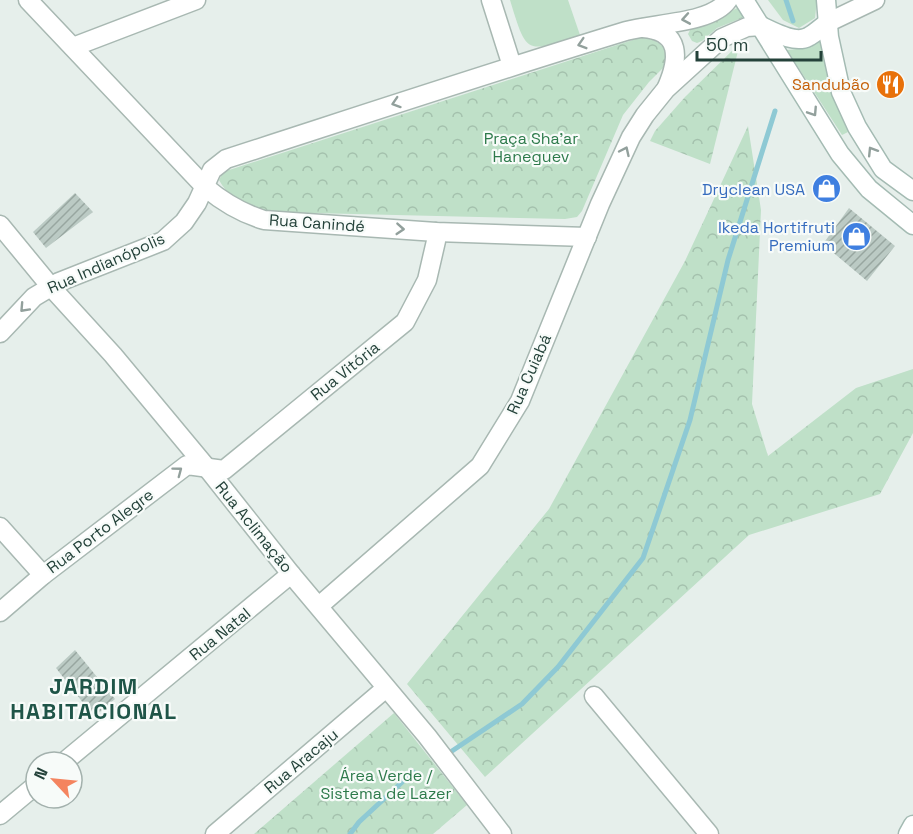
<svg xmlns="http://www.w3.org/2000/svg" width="913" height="834" font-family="'Space Grotesk',sans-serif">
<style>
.grass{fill:#bfe0c8}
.forest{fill:url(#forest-crowns)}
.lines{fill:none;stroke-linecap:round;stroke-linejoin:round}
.stream{stroke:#8ec9d4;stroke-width:5}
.building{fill:url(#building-hatch)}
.street-casing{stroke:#a8b8b2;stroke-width:21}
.secondary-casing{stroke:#a4bbb3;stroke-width:21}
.street{stroke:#fff;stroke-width:18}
.secondary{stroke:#fff;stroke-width:18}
.oneway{stroke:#92a09c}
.labels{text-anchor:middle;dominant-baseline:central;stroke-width:4.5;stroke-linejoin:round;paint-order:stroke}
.food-label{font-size:16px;fill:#c56008;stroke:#f7fbf9;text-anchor:end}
.park-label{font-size:16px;fill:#2d7a4b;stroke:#f7fbf9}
.shop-label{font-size:16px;fill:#366cbe;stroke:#f7fbf9;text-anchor:end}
.street-label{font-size:16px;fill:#24423a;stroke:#f7fbf9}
.district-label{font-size:22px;font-weight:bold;letter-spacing:1.5px;fill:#1f5548;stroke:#f7fbf9}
</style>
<defs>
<pattern id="forest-crowns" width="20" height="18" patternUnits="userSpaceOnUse" patternTransform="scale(1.5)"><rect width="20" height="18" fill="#bfe0c8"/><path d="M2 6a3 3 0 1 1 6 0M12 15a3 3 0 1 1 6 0" fill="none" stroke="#a4c1ad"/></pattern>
<pattern id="building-hatch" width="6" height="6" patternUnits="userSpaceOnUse" patternTransform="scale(1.5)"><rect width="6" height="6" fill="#bbcac4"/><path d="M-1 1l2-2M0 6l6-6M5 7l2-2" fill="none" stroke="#98a6a0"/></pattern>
</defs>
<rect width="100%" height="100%" fill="#e6efeb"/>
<!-- grass -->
<g class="grass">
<path d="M510,0H568L580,35C526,53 527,56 510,0Z"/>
<path d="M768,0H817L815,18L799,28L783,20Z"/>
<path d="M819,37L830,89L848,132L842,135L787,50C801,49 809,47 819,37Z"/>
</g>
<!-- forest -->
<g class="forest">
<path d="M737,8L744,14L742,18L717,28L702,41L697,43L692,41L688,34L691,28L708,23Z"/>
<path d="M645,36C663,45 667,45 665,66L649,82L623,115L582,211L577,217L565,219L270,212C250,204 229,200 219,180L223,172Z"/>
<path d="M740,43L710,164L650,141L655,131L685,97Z"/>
<path d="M748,126L761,210L752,404L768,456L856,388L913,369V433L880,494L749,535L485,777L407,684L549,509L685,261Z"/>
<path d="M394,713L467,805L433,834H254Z"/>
</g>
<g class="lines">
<!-- stream -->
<g class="stream">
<path d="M786,0L793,21"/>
<path d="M452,751L522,704L558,667L643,558L690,420L728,260L775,111"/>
<path d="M350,834L359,822L413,772"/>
</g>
</g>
<!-- building -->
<g class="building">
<path d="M75,193L93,212L46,248L33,232Z"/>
<path d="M849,208L895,246L867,281L823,244Z"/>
<path d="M75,650L115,699L94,717L56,668Z"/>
</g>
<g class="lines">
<defs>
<g id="street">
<path d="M28,0L205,187C224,203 241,213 264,220L436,232L587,237"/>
<path d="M491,0L512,66"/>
<path d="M829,22L875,0"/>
<path d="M643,28C682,31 679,59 667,87"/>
<path d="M73,47L196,0"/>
<path d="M0,225L51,287L113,355L207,468L291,574L427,736L502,834"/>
<path d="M0,333L34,297L59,282L163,241L184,222L197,203L212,170L226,159C359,116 492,72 626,31C654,23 711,24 728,0"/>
<path d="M0,527L43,575"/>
<path d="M319,606L480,466L520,401L600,204L631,137L645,115L666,89L722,38L747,27L761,26"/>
<path d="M0,612L43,575L187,465L224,470L405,322L427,280L436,241V232"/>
<path d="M594,696L709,834"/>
<path d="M64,762L291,574"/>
<path d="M0,815L36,785"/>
<path d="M215,834L386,688"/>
</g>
<g id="secondary">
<path d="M744,0L840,154L869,189L913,225"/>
<path d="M826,0L829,37L841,92L857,127L883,169L913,191"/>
<path d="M761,26C774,32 795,44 808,37C816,33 822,26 829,22"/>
<path d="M908,834L913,825"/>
</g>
</defs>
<!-- street casing -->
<use href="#street" class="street-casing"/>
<!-- secondary casing -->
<use href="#secondary" class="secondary-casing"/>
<!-- street -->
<use href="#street" class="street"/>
<!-- secondary -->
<use href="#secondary" class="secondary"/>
</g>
<!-- one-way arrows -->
<defs><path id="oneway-chevron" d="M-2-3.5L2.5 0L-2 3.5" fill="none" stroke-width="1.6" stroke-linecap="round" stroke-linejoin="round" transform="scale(1.5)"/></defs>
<g class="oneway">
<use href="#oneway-chevron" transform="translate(686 19) rotate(170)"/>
<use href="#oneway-chevron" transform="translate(582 44) rotate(163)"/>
<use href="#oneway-chevron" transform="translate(396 103) rotate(162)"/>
<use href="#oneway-chevron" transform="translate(813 112) rotate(57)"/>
<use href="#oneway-chevron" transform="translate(625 151) rotate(-65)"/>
<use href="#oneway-chevron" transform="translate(872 151) rotate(-122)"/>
<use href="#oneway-chevron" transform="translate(400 229) rotate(4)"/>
<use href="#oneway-chevron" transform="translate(24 308) rotate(133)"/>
<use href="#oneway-chevron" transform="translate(178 471) rotate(-37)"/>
</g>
<!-- icons -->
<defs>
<symbol id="restaurant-disc" viewBox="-11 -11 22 22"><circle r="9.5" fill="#e8710a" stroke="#f7fbf9"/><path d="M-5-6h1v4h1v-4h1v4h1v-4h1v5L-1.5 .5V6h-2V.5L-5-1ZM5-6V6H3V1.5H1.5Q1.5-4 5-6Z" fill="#fff"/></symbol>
<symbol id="shop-disc" viewBox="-11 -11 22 22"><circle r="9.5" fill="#3f7fe0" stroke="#f7fbf9"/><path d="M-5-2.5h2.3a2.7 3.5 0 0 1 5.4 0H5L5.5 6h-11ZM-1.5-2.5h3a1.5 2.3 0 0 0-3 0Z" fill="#fff"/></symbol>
</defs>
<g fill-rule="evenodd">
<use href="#restaurant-disc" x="874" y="68" width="33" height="33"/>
<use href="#shop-disc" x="810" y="172" width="33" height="33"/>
<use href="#shop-disc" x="840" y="220" width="33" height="33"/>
</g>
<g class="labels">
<!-- food labels -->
<g class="food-label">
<text x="870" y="84">Sandubão</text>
</g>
<!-- park labels -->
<g class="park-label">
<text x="531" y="138">Praça Sha'ar<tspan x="531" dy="18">Haneguev</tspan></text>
<text x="386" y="775">Área Verde /<tspan x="386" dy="18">Sistema de Lazer</tspan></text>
</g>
<!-- shop labels -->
<g class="shop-label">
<text x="805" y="189">Dryclean USA</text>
<text x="835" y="227">Ikeda Hortifruti<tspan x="835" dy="18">Premium</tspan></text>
</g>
<!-- street labels -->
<g class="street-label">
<text transform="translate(317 223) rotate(4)">Rua Canindé</text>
<text transform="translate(106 263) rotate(-24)">Rua Indianópolis</text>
<text transform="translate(345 371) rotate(-39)">Rua Vitória</text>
<text transform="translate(529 374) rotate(-66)">Rua Cuiabá</text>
<text transform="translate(254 527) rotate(51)">Rua Aclimação</text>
<text transform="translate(100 531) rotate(-37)">Rua Porto Alegre</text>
<text transform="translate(220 634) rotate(-39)">Rua Natal</text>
<text transform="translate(301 761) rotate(-40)">Rua Aracaju</text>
</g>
<!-- district labels -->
<g class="district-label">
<text x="94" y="686">JARDIM<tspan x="94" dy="25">HABITACIONAL</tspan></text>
</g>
</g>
<!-- north arrow -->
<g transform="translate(54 780) rotate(296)"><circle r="28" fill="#f7fbf9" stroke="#a3b1ad" stroke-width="1.5"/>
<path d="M0-4.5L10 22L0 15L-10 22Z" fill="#f4845f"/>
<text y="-9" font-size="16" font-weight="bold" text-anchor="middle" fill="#24423a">N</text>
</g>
<!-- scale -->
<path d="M697 51v9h124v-9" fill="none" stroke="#24423a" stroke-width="3"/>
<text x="706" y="51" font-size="18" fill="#24423a" stroke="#f7fbf9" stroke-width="4.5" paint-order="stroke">50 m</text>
</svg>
